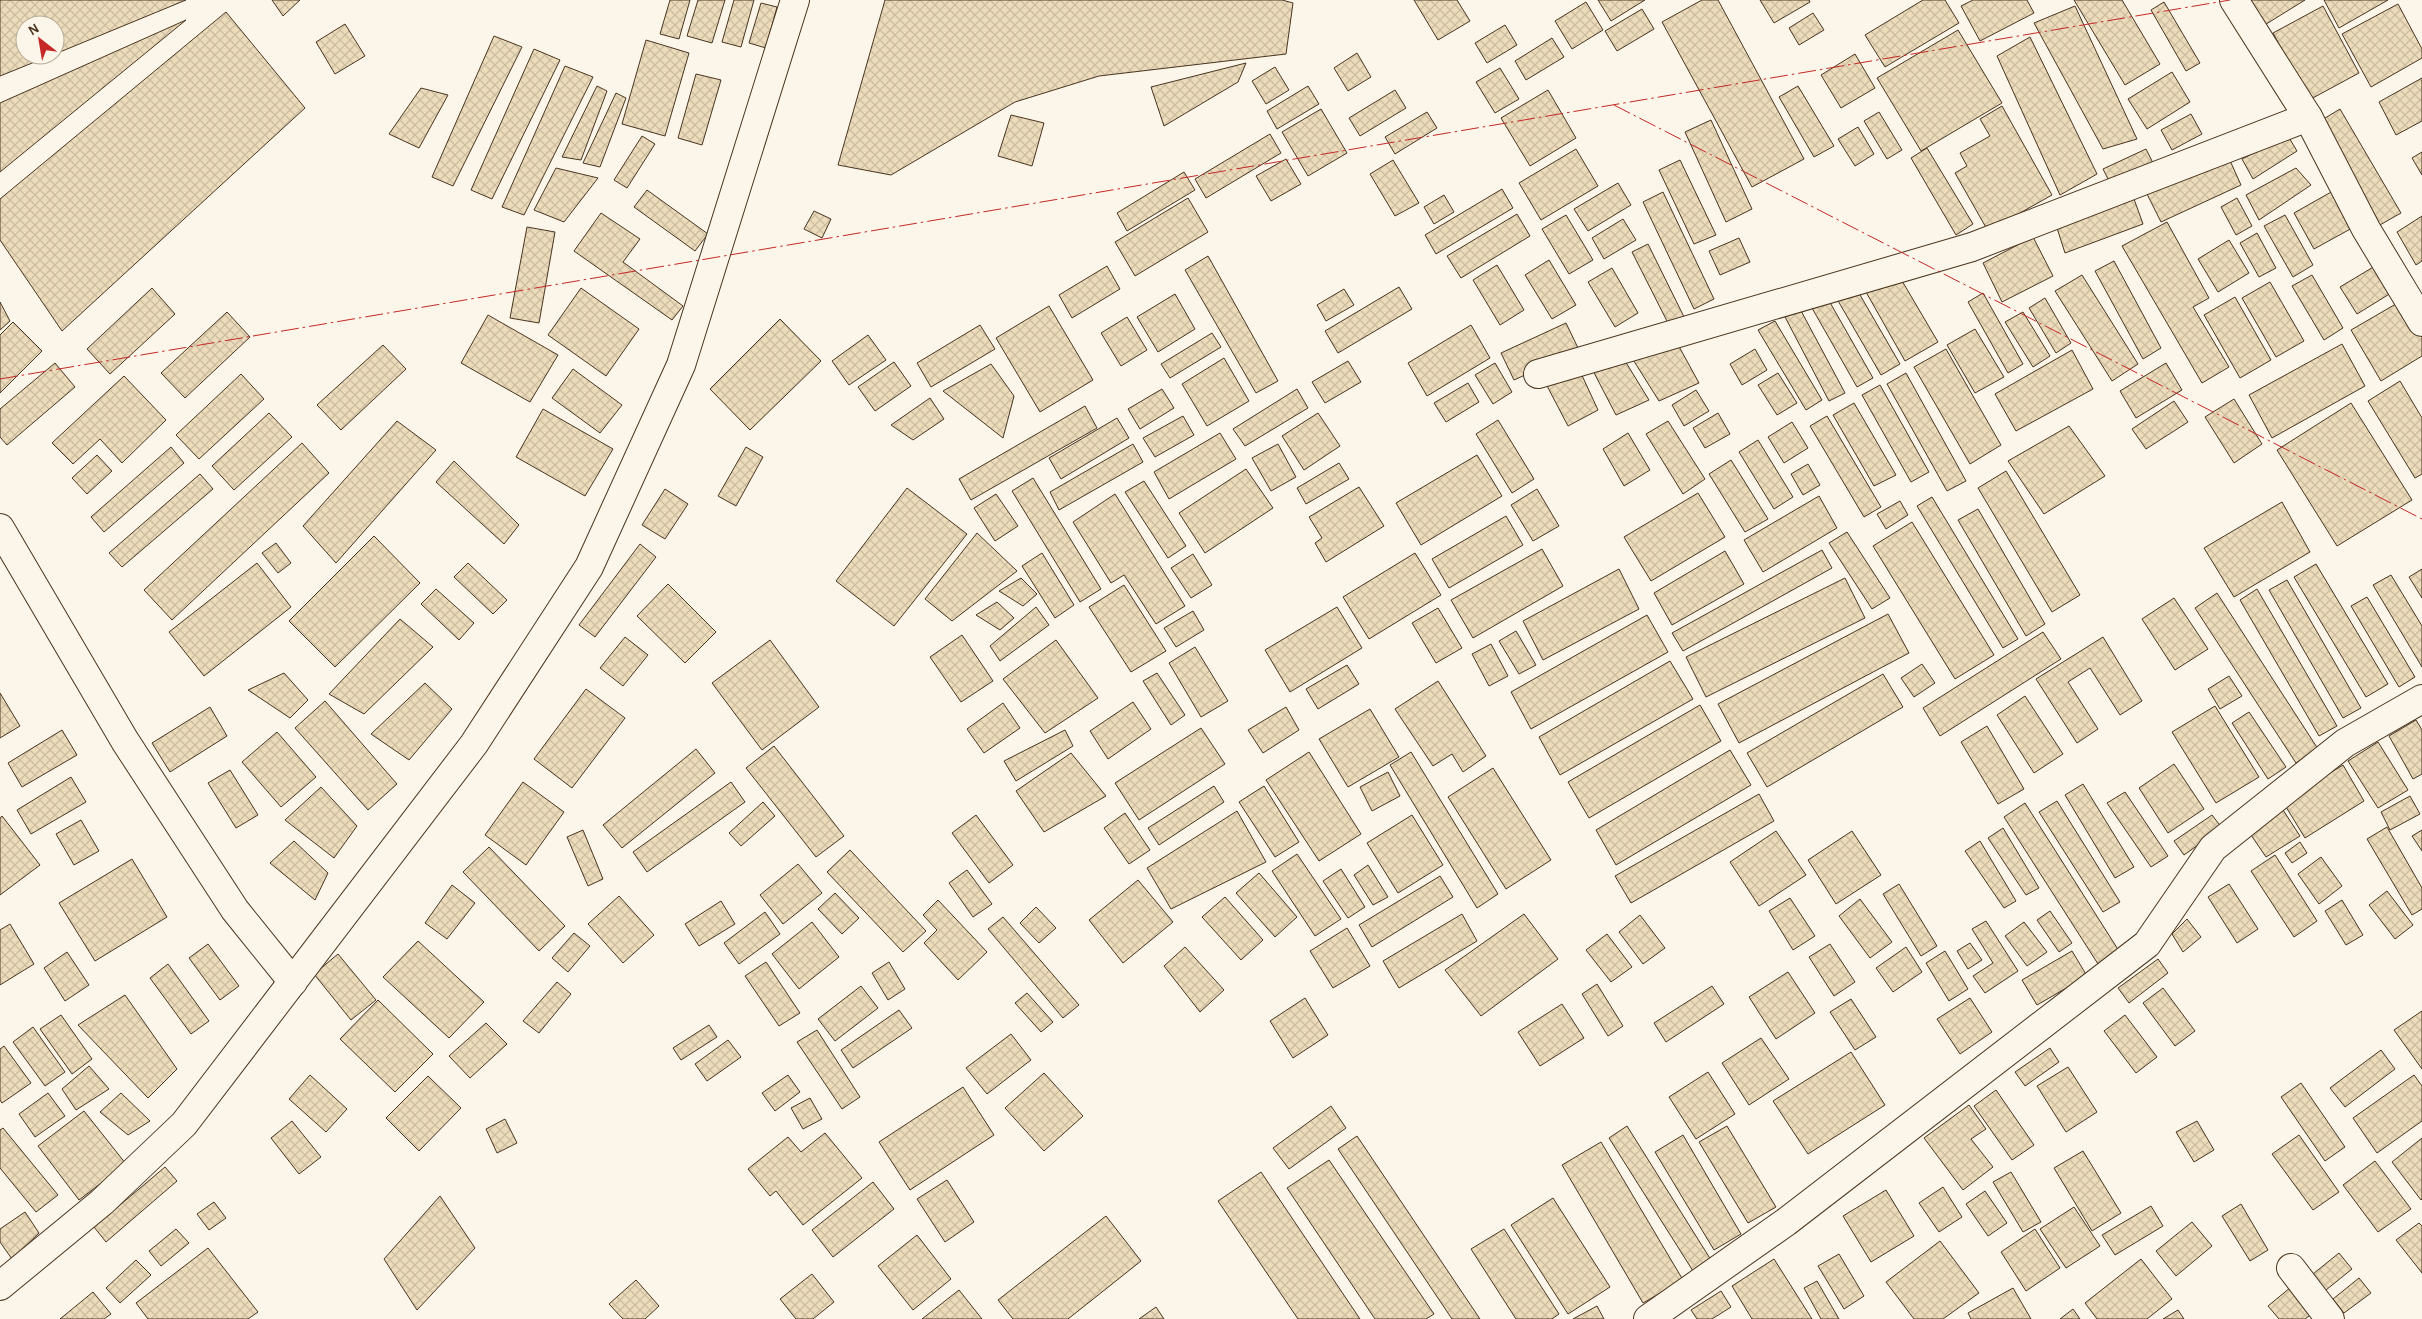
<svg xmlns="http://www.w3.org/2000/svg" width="2422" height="1319" font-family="'Alegreya Sans',sans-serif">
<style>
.building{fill:url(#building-cross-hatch);stroke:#4a3520}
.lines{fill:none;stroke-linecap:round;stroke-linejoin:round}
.minor-casing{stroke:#4a3520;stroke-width:30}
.minor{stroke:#fbf6e9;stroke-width:28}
.power{stroke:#c62828;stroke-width:1;stroke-dasharray:18 4 2.5 4;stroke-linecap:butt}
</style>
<defs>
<pattern id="building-cross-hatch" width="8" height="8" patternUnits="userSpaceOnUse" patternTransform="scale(1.25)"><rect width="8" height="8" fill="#ecdcbc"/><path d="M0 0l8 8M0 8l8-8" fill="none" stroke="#ccbda1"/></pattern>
</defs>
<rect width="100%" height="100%" fill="#fbf6e9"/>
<!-- building -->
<g class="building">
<path d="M0,0H186L55,54V25H25V55H52L0,76Z"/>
<path d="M272,0H300L283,16Z"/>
<path d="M670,0H690L679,39L660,34Z"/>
<path d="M698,0H725L712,43L687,36Z"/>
<path d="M734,0H754L741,47L722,42Z"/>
<path d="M885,0H1282L1293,3L1286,54L1099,76L1015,102L891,175L838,165Z"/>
<path d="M1414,0H1457L1470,21L1438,40Z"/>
<path d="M1598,0H1645L1611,21Z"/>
<path d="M1702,0H1718L1804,159L1752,187L1662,22Z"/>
<path d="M1760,0H1809L1810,2L1774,23Z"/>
<path d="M1923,0H1945L1959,23L1885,67L1865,35Z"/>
<path d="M1973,0H2027L2034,13L1980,41L1961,6Z"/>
<path d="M2074,0H2122L2160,64L2125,85Z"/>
<path d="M2246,0H2305L2263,26Z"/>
<path d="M2324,0H2388L2339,28Z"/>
<path d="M1586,2L1603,30L1572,49L1555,21Z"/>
<path d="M2164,2L2200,63L2186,71L2151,10Z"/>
<path d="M761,3L777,7L766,48L749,43Z"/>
<path d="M2398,4L2422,49V58L2371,87L2342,34Z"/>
<path d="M2075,6L2137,139L2103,149L2034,23Z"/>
<path d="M2323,6L2359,73L2309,100L2273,33Z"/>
<path d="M1642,9L1654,29L1617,51L1605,31Z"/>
<path d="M226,12L305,108L62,331L0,240V199Z"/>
<path d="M1813,13L1824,30L1799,45L1789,28Z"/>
<path d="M186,20L0,172V103Z"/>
<path d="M345,24L365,56L335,74L316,42Z"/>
<path d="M1505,25L1517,45L1487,63L1475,43Z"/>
<path d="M1958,30L2002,103L1921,151L1877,78Z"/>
<path d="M494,36L522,47L453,186L432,177Z"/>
<path d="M2030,37L2097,174L2060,195L1997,56Z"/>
<path d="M1552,38L1564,57L1526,80L1515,61Z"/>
<path d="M646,40L689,53L665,136L622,124Z"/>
<path d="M534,49L560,60L492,199L471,190Z"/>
<path d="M1357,53L1371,77L1348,91L1334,68Z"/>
<path d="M1855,54L1875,88L1841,108L1821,75Z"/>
<path d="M1246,63L1238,82L1164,126L1151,87Z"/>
<path d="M565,66L593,77L524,215L502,207Z"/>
<path d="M1275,67L1289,90L1266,104L1252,81Z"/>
<path d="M1500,68L1519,99L1495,113L1476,82Z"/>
<path d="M2172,72L2190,102L2147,129L2128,99Z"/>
<path d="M696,74L721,80L702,145L678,138Z"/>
<path d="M2422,78V121L2396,135L2379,102Z"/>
<path d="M597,86L607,91L581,160L562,157Z"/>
<path d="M1308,86L1319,104L1277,129L1267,111Z"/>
<path d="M1798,86L1834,146L1814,157L1779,97Z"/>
<path d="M421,88L448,95L419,148L389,134Z"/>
<path d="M1395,90L1406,108L1360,136L1349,118Z"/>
<path d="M1548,90L1576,138L1530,166L1501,118Z"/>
<path d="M616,93L626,98L600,167L583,163Z"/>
<path d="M2002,106L2052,195L1988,231L1955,173L1967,166L1960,153L1990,136L1980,119Z"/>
<path d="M1321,109L1347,153L1308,176L1282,132Z"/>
<path d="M2340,109L2401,213L2378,226L2317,123Z"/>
<path d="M1427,112L1437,128L1395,154L1385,137Z"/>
<path d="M1879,112L1902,150L1887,159L1864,121Z"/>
<path d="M2191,114L2202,134L2172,150L2161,130Z"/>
<path d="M1011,115L1044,123L1032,166L998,156Z"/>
<path d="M1711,120L1752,209L1726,222L1685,132Z"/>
<path d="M1858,127L1874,154L1855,166L1838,139Z"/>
<path d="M1270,134L1281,153L1206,198L1195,179Z"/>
<path d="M642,136L655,144L627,188L614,180Z"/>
<path d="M2288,136L2297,151L2253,179L2242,159Z"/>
<path d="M1927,148L1973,224L1956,235L1911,158Z"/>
<path d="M1576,149L1598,186L1541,220L1519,183Z"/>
<path d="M2146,149L2153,163L2110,183L2103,169Z"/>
<path d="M2422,152V175L2412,158Z"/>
<path d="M2227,154L2241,185L2161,222L2146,192Z"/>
<path d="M1286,159L1301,184L1271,201L1256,176Z"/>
<path d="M1393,160L1419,203L1395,216L1370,174Z"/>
<path d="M1680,160L1716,235L1694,244L1659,170Z"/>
<path d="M556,168L598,178L564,222L534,210Z"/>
<path d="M2296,168L2311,185L2259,220L2246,195Z"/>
<path d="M1184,172L1195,190L1127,231L1117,213Z"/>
<path d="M1618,183L1631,205L1588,231L1574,209Z"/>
<path d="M1502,189L1513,208L1436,254L1425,235Z"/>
<path d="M647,190L708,234L695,251L634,207Z"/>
<path d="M2333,191L2354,227L2314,249L2294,213Z"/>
<path d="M1663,192L1714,299L1694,309L1643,202Z"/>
<path d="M1444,195L1454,212L1434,224L1424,207Z"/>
<path d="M1188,198L1208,232L1135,276L1115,242Z"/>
<path d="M2237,198L2252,226L2236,235L2221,207Z"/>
<path d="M2134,199L2143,224L2065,253L2057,228Z"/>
<path d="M814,211L831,219L822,238L804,229Z"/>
<path d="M601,213L640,239L623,262L683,306L672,320L574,251Z"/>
<path d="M1517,214L1530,236L1461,278L1447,256Z"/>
<path d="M1566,215L1593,260L1569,274L1542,229Z"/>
<path d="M2285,215L2313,265L2293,277L2264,226Z"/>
<path d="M2422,216V261L2416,265L2397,232Z"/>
<path d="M1623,219L1636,240L1604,259L1592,238Z"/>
<path d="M2167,222L2209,298L2193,307L2229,367L2202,383L2122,246Z"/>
<path d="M527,227L555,232L539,323L510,318Z"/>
<path d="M2257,233L2276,268L2259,277L2240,243Z"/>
<path d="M2033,237L2053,276L2002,302L1983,263Z"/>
<path d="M1739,238L1750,262L1720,275L1709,251Z"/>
<path d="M2229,240L2249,273L2218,292L2198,259Z"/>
<path d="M1648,244L1686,321L1671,329L1632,252Z"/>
<path d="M1208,256L1278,381L1256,393L1185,270Z"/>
<path d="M1549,260L1576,305L1552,319L1525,275Z"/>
<path d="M2114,261L2161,348L2143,359L2095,271Z"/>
<path d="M1497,265L1524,310L1500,325L1473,280Z"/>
<path d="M1107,266L1120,289L1072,318L1059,295Z"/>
<path d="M2375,266L2391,293L2357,314L2340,287Z"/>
<path d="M1612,268L1638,313L1615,327L1588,282Z"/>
<path d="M1898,274L1938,342L1905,361L1866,292Z"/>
<path d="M2082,275L2138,364L2112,381L2055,291Z"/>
<path d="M2312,275L2343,328L2324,340L2292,286Z"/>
<path d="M2270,282L2304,341L2276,357L2242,298Z"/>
<path d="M1399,287L1412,309L1338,353L1325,331Z"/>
<path d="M152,288L175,314L110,374L87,349Z"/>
<path d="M581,288L639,329L606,376L548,335Z"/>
<path d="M1856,288L1900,364L1881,375L1837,299Z"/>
<path d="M1344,289L1354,305L1326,321L1317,305Z"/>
<path d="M1983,293L2023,364L2008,373L1968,302Z"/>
<path d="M1175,294L1195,329L1158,352L1137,317Z"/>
<path d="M2235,297L2271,360L2240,378L2204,315Z"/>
<path d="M2045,298L2071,343L2056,353L2029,308Z"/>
<path d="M1828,299L1873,378L1857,387L1812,308Z"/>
<path d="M2401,301L2422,337V356L2381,381L2351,330Z"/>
<path d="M0,302L10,321L0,330Z"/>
<path d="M1049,306L1093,380L1040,412L996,338Z"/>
<path d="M1799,307L1845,393L1829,401L1784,315Z"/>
<path d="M227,312L250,337L185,398L161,373Z"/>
<path d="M2023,312L2050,356L2033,367L2005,322Z"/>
<path d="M488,315L558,355L530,402L461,363Z"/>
<path d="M1127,317L1147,350L1121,366L1101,333Z"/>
<path d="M780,319L821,361L750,430L710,389Z"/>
<path d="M1775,321L1822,400L1806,410L1758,330Z"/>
<path d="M13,322L42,351L0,393V335Z"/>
<path d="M1566,323L1579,350L1514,380L1501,353Z"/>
<path d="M980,325L995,349L931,387L917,363Z"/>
<path d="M1471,325L1490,358L1427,396L1408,363Z"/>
<path d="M1975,329L2004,377L1975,393L1947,345Z"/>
<path d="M1212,333L1221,347L1170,378L1161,364Z"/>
<path d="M868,335L886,360L849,385L832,361Z"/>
<path d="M1676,341L1699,383L1659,401L1632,358Z"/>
<path d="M2342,344L2365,386L2272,438L2249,395Z"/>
<path d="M383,345L406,369L341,430L317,405Z"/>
<path d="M1755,349L1767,370L1742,385L1730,364Z"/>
<path d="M1946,349L2001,445L1970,464L1914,367Z"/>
<path d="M2072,350L2093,389L2016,431L1995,394Z"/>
<path d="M1622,356L1649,400L1616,415L1591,367Z"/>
<path d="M1224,358L1249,401L1207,426L1182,384Z"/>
<path d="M1348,361L1361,382L1325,403L1312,382Z"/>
<path d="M894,362L911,386L875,411L858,387Z"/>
<path d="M55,363L75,387L7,445L0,437V409Z"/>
<path d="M1495,363L1512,392L1493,404L1475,375Z"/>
<path d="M2166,363L2182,390L2136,418L2120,391Z"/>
<path d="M991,364L1014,396L1003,438L943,391Z"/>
<path d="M573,369L622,405L600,433L552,398Z"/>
<path d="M1579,369L1598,410L1568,426L1545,382Z"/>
<path d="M1778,373L1797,403L1777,415L1758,385Z"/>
<path d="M1906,373L1966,481L1947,491L1887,384Z"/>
<path d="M241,374L264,399L199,459L176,435Z"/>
<path d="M124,376L166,420L122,463L100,439L73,464L52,443Z"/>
<path d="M2400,381L2422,418V474L2415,478L2368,401Z"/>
<path d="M1468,383L1479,402L1446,422L1434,403Z"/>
<path d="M1880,385L1929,472L1911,482L1862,395Z"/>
<path d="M1162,389L1174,408L1140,429L1128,409Z"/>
<path d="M1297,389L1308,408L1245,446L1233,429Z"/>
<path d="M1696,390L1709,411L1684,426L1672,405Z"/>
<path d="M930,398L944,419L913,440L891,425Z"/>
<path d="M2234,399L2262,444L2234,463L2205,417Z"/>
<path d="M2174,401L2188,422L2146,449L2132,429Z"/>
<path d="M1854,403L1896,475L1874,486L1833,415Z"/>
<path d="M2351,403L2412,500L2337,546L2277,450Z"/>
<path d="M1085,406L1097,428L971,500L959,479Z"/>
<path d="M543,409L613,449L585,496L516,457Z"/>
<path d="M269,413L292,437L234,490L212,466Z"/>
<path d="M1318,413L1340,446L1304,470L1282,436Z"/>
<path d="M1718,413L1730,434L1705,448L1693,428Z"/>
<path d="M1183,416L1194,435L1155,457L1143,438Z"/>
<path d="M1827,416L1881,507L1864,517L1810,426Z"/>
<path d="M1117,418L1129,438L1061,479L1049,458Z"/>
<path d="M1498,420L1534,479L1512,493L1476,434Z"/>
<path d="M397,421L436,450L336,563L303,526Z"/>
<path d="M1668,421L1705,479L1683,494L1646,434Z"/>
<path d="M1792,422L1808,448L1784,463L1768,437Z"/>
<path d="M2069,426L2105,476L2044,514L2008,461Z"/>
<path d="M1220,433L1236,459L1169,499L1154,472Z"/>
<path d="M1628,433L1650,470L1624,486L1603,449Z"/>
<path d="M1758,440L1793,497L1774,509L1739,452Z"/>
<path d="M302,443L329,473L172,620L144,590Z"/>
<path d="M1133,444L1143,462L1059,510L1050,492Z"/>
<path d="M1278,444L1296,477L1271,491L1252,458Z"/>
<path d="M171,447L184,463L104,532L91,517Z"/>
<path d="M746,447L763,457L736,506L718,496Z"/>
<path d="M97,455L112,471L87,494L72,478Z"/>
<path d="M1477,455L1502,496L1421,545L1396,503Z"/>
<path d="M1731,460L1768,519L1745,532L1709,474Z"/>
<path d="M454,461L519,525L504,544L436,482Z"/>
<path d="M1339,463L1349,479L1306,504L1297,488Z"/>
<path d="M1808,464L1820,485L1803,495L1791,474Z"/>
<path d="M1246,469L1273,508L1205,553L1179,513Z"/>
<path d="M2006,471L2080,595L2052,612L1978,488Z"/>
<path d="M200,474L213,489L122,567L109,553Z"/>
<path d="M1033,478L1101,589L1080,602L1012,491Z"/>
<path d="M1144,481L1186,546L1168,558L1125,492Z"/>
<path d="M1359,487L1384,526L1326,562L1315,543L1322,538L1309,517Z"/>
<path d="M907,488L967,534L894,626L836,581Z"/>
<path d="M665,489L688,504L665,539L642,525Z"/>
<path d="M1537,489L1559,526L1533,541L1511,505Z"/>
<path d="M1698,493L1725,537L1651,581L1624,537Z"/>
<path d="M996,494L1018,526L995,541L974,508Z"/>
<path d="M1115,494L1185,606L1156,624L1124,575L1111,583L1073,522Z"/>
<path d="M1819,496L1837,528L1763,572L1744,540Z"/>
<path d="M1932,497L2018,639L2003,648L1917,506Z"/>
<path d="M1900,501L1908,515L1886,529L1877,514Z"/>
<path d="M2282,502L2310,552L2234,597L2204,548Z"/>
<path d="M1978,509L2045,624L2026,636L1958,520Z"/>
<path d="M1506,516L1523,545L1449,588L1432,559Z"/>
<path d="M1912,522L1994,655L1955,679L1873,546Z"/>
<path d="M1847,532L1890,598L1872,609L1829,543Z"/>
<path d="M977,533L1017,571L952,621L925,599Z"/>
<path d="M374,536L420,583L335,667L289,621Z"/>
<path d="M276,543L291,563L278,573L262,553Z"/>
<path d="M640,544L656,557L595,637L579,625Z"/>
<path d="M1542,549L1563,586L1473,638L1451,600Z"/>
<path d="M1822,550L1832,568L1683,651L1672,633Z"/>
<path d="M1725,551L1744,584L1672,625L1654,593Z"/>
<path d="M1042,553L1074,605L1055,618L1022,566Z"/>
<path d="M1415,553L1441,595L1369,639L1343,597Z"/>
<path d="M1193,554L1212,585L1191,598L1171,568Z"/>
<path d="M257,563L291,607L204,676L169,632Z"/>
<path d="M468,563L507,600L493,614L454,577Z"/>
<path d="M2316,564L2388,684L2366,697L2294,577Z"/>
<path d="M1619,569L1639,609L1543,660L1523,621Z"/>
<path d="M2422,569V598L2409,577Z"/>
<path d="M2391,575L2422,626V667L2373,585Z"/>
<path d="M1021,578L1037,594L1023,606L999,591Z"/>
<path d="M1845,578L1865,618L1706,697L1686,657Z"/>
<path d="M2287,580L2361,708L2343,718L2269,590Z"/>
<path d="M668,584L716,632L685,663L637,616Z"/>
<path d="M1124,585L1166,651L1131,672L1089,607Z"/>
<path d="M436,589L474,623L459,640L421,604Z"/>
<path d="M2257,589L2337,726L2319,736L2240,600Z"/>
<path d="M2217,593L2318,749L2296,763L2195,608Z"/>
<path d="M2367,597L2415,677L2399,687L2351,606Z"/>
<path d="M2174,598L2208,649L2175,670L2142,619Z"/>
<path d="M997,602L1014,618L1000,630L976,615Z"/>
<path d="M1036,607L1049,625L1000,661L990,646Z"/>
<path d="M1337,607L1362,648L1290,692L1265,650Z"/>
<path d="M1438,608L1462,648L1436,663L1412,623Z"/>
<path d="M1193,611L1204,630L1176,647L1164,628Z"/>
<path d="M1888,614L1909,653L1739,743L1718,704Z"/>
<path d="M1647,615L1668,652L1531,729L1511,692Z"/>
<path d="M400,619L433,647L364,714L329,694Z"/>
<path d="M1516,631L1536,665L1519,674L1499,641Z"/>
<path d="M2043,632L2061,659L1940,736L1923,708Z"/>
<path d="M962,635L993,681L961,702L930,657Z"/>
<path d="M625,637L648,655L623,686L600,668Z"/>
<path d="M2103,637L2142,701L2120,715L2090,668L2068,682L2098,729L2077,743L2036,679Z"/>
<path d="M770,640L819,707L762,750L712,683Z"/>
<path d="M1056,640L1098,698L1045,733L1003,679Z"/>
<path d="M1491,644L1508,676L1489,686L1472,654Z"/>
<path d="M1195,647L1228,701L1201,717L1169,663Z"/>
<path d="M1670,661L1693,699L1560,775L1539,737Z"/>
<path d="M1922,664L1935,683L1914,697L1901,678Z"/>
<path d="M1347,665L1359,684L1318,709L1306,689Z"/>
<path d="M284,673L308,700L290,718L248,690Z"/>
<path d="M1157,673L1185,715L1171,725L1143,681Z"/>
<path d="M1883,674L1903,707L1767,787L1747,753Z"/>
<path d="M2229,676L2242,696L2220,709L2208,689Z"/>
<path d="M1438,681L1486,756L1463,772L1452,754L1433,766L1395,709Z"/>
<path d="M425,683L452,709L409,760L371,734Z"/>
<path d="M586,689L625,718L572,788L534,759Z"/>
<path d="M0,693L20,726L0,738Z"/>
<path d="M2025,696L2063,754L2034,773L1997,715Z"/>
<path d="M325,701L397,784L368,810L295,728Z"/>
<path d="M1133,702L1151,729L1108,759L1090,731Z"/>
<path d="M1003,703L1020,728L984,753L967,729Z"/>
<path d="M1700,705L1721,741L1589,818L1568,782Z"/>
<path d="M2215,706L2259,777L2216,803L2172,732Z"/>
<path d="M210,707L227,736L170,772L152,743Z"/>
<path d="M1286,707L1299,730L1263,753L1248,730Z"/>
<path d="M1370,709L1399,757L1348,787L1319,739Z"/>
<path d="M2249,712L2286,767L2268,779L2232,723Z"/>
<path d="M2416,720L2422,730V774L2413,779L2389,736Z"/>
<path d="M1987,726L2024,789L1998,804L1961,742Z"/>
<path d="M1201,728L1225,764L1139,820L1115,783Z"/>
<path d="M62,730L77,755L22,787L8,763Z"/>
<path d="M1065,730L1073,746L1016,781L1004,761Z"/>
<path d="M277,732L316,777L281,807L242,762Z"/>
<path d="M2378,742L2408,790L2378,808L2348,761Z"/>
<path d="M774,746L844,836L816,857L746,768Z"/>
<path d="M696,749L715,773L622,848L603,825Z"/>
<path d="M1730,750L1751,785L1616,865L1596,830Z"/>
<path d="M1309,752L1361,834L1319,861L1266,780Z"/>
<path d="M1411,752L1498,894L1477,908L1390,765Z"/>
<path d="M1071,753L1106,796L1044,832L1016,791Z"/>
<path d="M2174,764L2204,809L2168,833L2139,788Z"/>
<path d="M2343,765L2364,801L2305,838L2283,802Z"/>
<path d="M1493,768L1551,860L1506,889L1448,797Z"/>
<path d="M230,770L258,815L236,828L208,783Z"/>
<path d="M1388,772L1400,796L1372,811L1360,787Z"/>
<path d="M71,777L86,802L31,834L17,810Z"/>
<path d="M523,782L564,812L526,865L485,835Z"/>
<path d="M731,782L745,802L647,872L633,852Z"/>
<path d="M2083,784L2134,867L2115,878L2065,795Z"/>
<path d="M1214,786L1224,802L1159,845L1148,828Z"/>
<path d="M1264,786L1299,842L1275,857L1239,802Z"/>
<path d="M321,787L357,826L334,858L285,820Z"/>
<path d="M2125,792L2168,856L2151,867L2107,803Z"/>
<path d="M1759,794L1774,821L1631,903L1615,876Z"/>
<path d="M2410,796L2420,814L2390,830L2381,812Z"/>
<path d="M2057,801L2120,902L2103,912L2039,812Z"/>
<path d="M763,802L775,816L741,846L729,833Z"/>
<path d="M2025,803L2119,951L2098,964L2004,817Z"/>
<path d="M2283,810L2300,836L2266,857L2249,832Z"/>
<path d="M1237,811L1266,862L1171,909L1147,868Z"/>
<path d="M1125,813L1150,850L1129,864L1104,828Z"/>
<path d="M976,815L1013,865L989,883L952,833Z"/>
<path d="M1412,815L1443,865L1398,893L1367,843Z"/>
<path d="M2212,815L2222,828L2184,855L2174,841Z"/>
<path d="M2,816L40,865L0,895V818Z"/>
<path d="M81,820L99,851L74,865L56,834Z"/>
<path d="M2387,827L2422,888V909L2412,915L2367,839Z"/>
<path d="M2003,828L2039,888L2026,895L1988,838Z"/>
<path d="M583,830L603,879L588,886L567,837Z"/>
<path d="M2422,830V851L2412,836Z"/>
<path d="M1776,831L1806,875L1759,906L1730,862Z"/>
<path d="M1852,831L1881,875L1836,904L1808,860Z"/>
<path d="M294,841L328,873L315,900L270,863Z"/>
<path d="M1980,841L2016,901L2004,908L1965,851Z"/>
<path d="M2300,842L2307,853L2292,863L2285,853Z"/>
<path d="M489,847L565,926L539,951L463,872Z"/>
<path d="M850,850L926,931L903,952L827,872Z"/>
<path d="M1297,854L1341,919L1315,936L1272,871Z"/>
<path d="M2275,855L2317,921L2294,937L2251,871Z"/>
<path d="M2321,857L2342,886L2319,904L2298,874Z"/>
<path d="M132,859L167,917L95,961L59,903Z"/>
<path d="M798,864L822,893L783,924L760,895Z"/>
<path d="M1368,865L1388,897L1373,905L1354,875Z"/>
<path d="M1341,869L1365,907L1348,918L1323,881Z"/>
<path d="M967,870L992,904L973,917L949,883Z"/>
<path d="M1259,873L1297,917L1275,937L1236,893Z"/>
<path d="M1440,876L1453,897L1372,947L1359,925Z"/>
<path d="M1138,880L1173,922L1123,963L1089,920Z"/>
<path d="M1899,884L1937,946L1921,956L1883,894Z"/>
<path d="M2229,884L2258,929L2237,943L2208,897Z"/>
<path d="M452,885L475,903L447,939L425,923Z"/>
<path d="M2387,891L2413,925L2395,939L2369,905Z"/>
<path d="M835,893L859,918L842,934L818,909Z"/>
<path d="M619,896L654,935L623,963L588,924Z"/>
<path d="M1225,897L1263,940L1241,960L1202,917Z"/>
<path d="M1790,898L1815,936L1793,950L1769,911Z"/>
<path d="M1860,899L1892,942L1870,958L1839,916Z"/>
<path d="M938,900L987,952L958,980L924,943L937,930L923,915Z"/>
<path d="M2342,900L2363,935L2346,945L2325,911Z"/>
<path d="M721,901L735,924L699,946L685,924Z"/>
<path d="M1036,907L1056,928L1039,943L1020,923Z"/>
<path d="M2050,911L2072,943L2059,952L2037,920Z"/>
<path d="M765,912L780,934L739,964L724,943Z"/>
<path d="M1462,914L1477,941L1399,988L1383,961Z"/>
<path d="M1524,914L1558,959L1481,1016L1445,970Z"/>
<path d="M1640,915L1665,948L1643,964L1619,932Z"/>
<path d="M1003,917L1079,1005L1063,1018L988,929Z"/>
<path d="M2187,919L2201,937L2183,952L2172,934Z"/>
<path d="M1986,921L2018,971L1985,993L1973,976L1993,963L1972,929Z"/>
<path d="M812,922L839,957L799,989L772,954Z"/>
<path d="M2024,922L2047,952L2027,966L2005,936Z"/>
<path d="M10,924L34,964L0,985V930Z"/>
<path d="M1347,928L1370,966L1333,988L1310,951Z"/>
<path d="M574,933L590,946L568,972L552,958Z"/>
<path d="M1607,934L1632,967L1611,982L1586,950Z"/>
<path d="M418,941L484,1002L449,1038L383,977Z"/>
<path d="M1970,943L1982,960L1968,969L1957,951Z"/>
<path d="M208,944L239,986L220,1000L189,958Z"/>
<path d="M1830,944L1855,982L1834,996L1809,957Z"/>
<path d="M1185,947L1224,990L1200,1012L1164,966Z"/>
<path d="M1906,947L1922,972L1893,992L1876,968Z"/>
<path d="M1945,951L1968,989L1949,1001L1926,963Z"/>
<path d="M2072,951L2087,976L2037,1005L2022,980Z"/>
<path d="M67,952L89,985L65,1001L44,968Z"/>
<path d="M338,954L376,1000L351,1020L314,974Z"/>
<path d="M2158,959L2168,973L2129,1003L2118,988Z"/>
<path d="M766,962L800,1013L779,1026L745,976Z"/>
<path d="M889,962L905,989L888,1000L872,973Z"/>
<path d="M168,964L209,1021L191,1034L150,978Z"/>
<path d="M1788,972L1815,1013L1776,1039L1749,997Z"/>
<path d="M557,982L571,994L539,1033L523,1021Z"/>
<path d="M1597,984L1623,1026L1608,1036L1582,994Z"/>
<path d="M861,986L878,1008L835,1041L818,1019Z"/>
<path d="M1712,986L1724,1004L1666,1042L1654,1023Z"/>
<path d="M2163,988L2195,1031L2175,1046L2143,1003Z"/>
<path d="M1027,993L1053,1022L1041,1032L1015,1003Z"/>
<path d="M125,995L177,1069L148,1098L78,1025Z"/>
<path d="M1305,998L1328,1035L1293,1058L1270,1021Z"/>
<path d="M1970,998L1992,1032L1960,1054L1937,1019Z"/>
<path d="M1851,999L1876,1037L1855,1050L1830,1012Z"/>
<path d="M378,1000L433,1054L395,1092L340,1039Z"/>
<path d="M1562,1004L1584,1038L1540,1066L1518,1032Z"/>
<path d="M899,1010L912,1028L853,1068L841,1050Z"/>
<path d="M2422,1011V1069L2394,1030Z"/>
<path d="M61,1015L92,1059L72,1074L40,1029Z"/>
<path d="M2125,1015L2157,1057L2136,1073L2104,1031Z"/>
<path d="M486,1023L507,1044L470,1078L449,1056Z"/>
<path d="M709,1025L717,1037L681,1060L673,1048Z"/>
<path d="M33,1027L65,1072L45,1086L13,1042Z"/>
<path d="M817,1030L860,1097L842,1109L797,1042Z"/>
<path d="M1011,1034L1031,1060L987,1094L966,1068Z"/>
<path d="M1761,1038L1789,1079L1749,1105L1722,1063Z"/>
<path d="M728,1040L741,1057L707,1081L695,1064Z"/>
<path d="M4,1046L31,1083L2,1103L0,1100V1049Z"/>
<path d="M2050,1048L2059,1062L2025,1086L2015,1072Z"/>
<path d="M2381,1050L2395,1069L2345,1107L2330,1088Z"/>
<path d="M1851,1052L1885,1105L1808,1154L1773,1101Z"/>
<path d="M89,1066L109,1089L76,1110L62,1089Z"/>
<path d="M2068,1067L2097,1112L2066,1132L2037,1086Z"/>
<path d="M1708,1072L1735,1114L1696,1139L1669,1097Z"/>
<path d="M1044,1073L1083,1116L1044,1151L1005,1108Z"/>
<path d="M310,1075L347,1109L326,1132L289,1099Z"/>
<path d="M788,1075L800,1092L775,1111L762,1093Z"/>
<path d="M2414,1075L2422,1086V1121L2377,1153L2353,1118Z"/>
<path d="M428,1076L461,1108L419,1151L386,1118Z"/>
<path d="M2301,1083L2345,1147L2325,1161L2281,1097Z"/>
<path d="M963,1087L994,1135L910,1190L879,1142Z"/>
<path d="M1996,1090L2034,1145L2012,1160L1974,1106Z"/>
<path d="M48,1093L65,1116L35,1137L19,1114Z"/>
<path d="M121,1093L150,1121L128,1135L100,1112Z"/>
<path d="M810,1098L822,1119L803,1129L791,1108Z"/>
<path d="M1969,1105L1986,1129L1971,1139L1993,1167L1963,1190L1924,1138Z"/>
<path d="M1331,1106L1346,1128L1289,1169L1273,1148Z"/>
<path d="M84,1111L126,1164L79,1200L38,1146Z"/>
<path d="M505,1119L517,1143L497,1153L486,1129Z"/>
<path d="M292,1121L321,1157L299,1174L271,1138Z"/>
<path d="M2197,1121L2214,1150L2194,1162L2176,1132Z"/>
<path d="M1627,1126L1711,1260L1693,1271L1609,1138Z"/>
<path d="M1727,1126L1776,1207L1748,1223L1699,1142Z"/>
<path d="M3,1128L58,1195L36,1212L0,1168V1130Z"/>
<path d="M825,1133L862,1178L803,1225L776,1191L770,1196L748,1169L788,1137L801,1152Z"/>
<path d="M1683,1135L1741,1234L1714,1250L1655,1152Z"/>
<path d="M2299,1135L2339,1192L2313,1210L2272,1154Z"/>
<path d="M1357,1136L1480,1319H1452L1338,1149Z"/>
<path d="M2422,1138V1199L2421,1200L2392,1162Z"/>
<path d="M1601,1142L1683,1280L1643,1303L1562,1165Z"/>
<path d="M2083,1151L2121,1213L2092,1231L2054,1168Z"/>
<path d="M1329,1160L1434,1314L1426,1319H1375L1287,1188Z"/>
<path d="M2375,1161L2411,1209L2378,1232L2343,1185Z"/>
<path d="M165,1167L177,1181L106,1242L94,1227Z"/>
<path d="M1261,1172L1360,1319H1298L1218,1201Z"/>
<path d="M2011,1172L2041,1222L2023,1232L1993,1182Z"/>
<path d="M947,1180L974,1222L945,1242L917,1199Z"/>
<path d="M873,1182L894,1209L833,1257L812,1230Z"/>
<path d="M1943,1187L1962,1217L1939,1232L1919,1203Z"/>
<path d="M1886,1190L1914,1236L1871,1262L1843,1216Z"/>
<path d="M1985,1191L2007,1223L1988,1236L1966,1204Z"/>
<path d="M440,1196L475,1248L417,1310L384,1259Z"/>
<path d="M1553,1198L1610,1287L1568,1314L1511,1225Z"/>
<path d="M214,1202L226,1218L209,1230L197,1214Z"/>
<path d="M2241,1204L2268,1250L2250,1261L2222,1216Z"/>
<path d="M2151,1206L2163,1226L2115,1255L2102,1235Z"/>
<path d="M2074,1207L2100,1246L2066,1268L2040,1229Z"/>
<path d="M25,1212L39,1233L12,1259L0,1242V1229Z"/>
<path d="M1106,1216L1141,1261L1068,1319H1013L998,1300Z"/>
<path d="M2192,1222L2212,1246L2176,1276L2156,1251Z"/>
<path d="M2419,1223L2422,1226V1273L2396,1240Z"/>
<path d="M176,1229L189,1243L161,1266L149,1251Z"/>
<path d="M1504,1229L1559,1314L1552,1319H1516L1471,1249Z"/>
<path d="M2035,1229L2060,1268L2026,1291L2001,1252Z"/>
<path d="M917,1235L951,1279L913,1310L878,1266Z"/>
<path d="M1940,1241L1979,1293L1943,1319H1914L1886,1282Z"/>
<path d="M208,1248L258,1312L248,1319H148L136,1303Z"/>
<path d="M2339,1253L2352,1269L2321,1294L2308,1278Z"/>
<path d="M1839,1254L1864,1296L1844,1309L1818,1266Z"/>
<path d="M1774,1259L1812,1319H1752L1732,1286Z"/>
<path d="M2141,1259L2172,1299L2147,1319H2097L2085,1303Z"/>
<path d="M136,1260L151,1275L120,1303L106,1288Z"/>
<path d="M812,1274L834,1302L813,1319H796L780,1299Z"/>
<path d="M2359,1278L2371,1293L2344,1313L2333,1299Z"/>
<path d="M636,1280L659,1306L645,1319H623L609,1304Z"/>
<path d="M1817,1281L1839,1319H1821L1804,1288Z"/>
<path d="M2296,1283L2317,1310L2305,1319H2279L2268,1306Z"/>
<path d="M2013,1288L2031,1319H1971L1968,1313Z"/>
<path d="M959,1290L982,1319H922Z"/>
<path d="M1721,1291L1731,1307L1712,1319H1697L1691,1310Z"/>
<path d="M93,1292L111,1314L104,1319H60Z"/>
<path d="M1597,1306L1604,1319H1573Z"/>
<path d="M1156,1307L1164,1319H1139Z"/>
<path d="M2073,1309L2080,1319H2060Z"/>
<path d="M2178,1310L2184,1319H2163Z"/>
</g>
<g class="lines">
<defs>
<g id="minor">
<path d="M2234,0L2308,117L2366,229L2422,322"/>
<path d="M1538,374L1972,247L2308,117"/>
<path d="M0,528L125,741L235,910L293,982"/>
<path d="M2291,1268L2330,1319"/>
<path d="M0,1286L102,1202L184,1124L474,744L589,567L681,365L795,0"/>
<path d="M1648,1319L1786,1222L2147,944L2213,848L2345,743L2422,699"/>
</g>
</defs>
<!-- minor casing -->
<use href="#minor" class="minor-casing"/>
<!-- minor -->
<use href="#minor" class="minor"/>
<!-- power -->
<g class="power">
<path d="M1614,105L2422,519"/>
<path d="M0,379L2230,0"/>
</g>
</g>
<!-- north arrow -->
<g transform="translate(40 40) rotate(329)"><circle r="24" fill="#fbf6e9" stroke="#b4a999"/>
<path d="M0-4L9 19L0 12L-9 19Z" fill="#c62828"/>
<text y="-8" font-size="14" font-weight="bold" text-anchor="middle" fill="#4a3520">N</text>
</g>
</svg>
